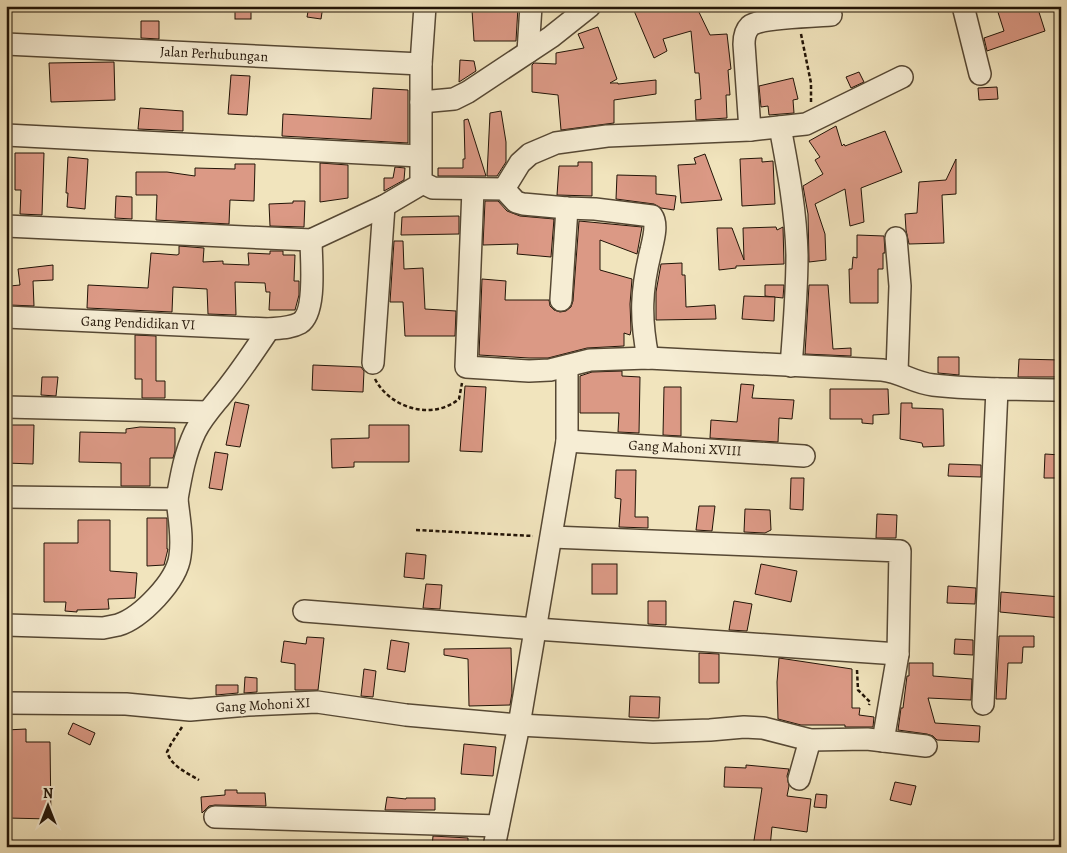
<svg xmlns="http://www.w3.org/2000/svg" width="1067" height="853" font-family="Alegreya,serif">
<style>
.building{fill:#db9985;stroke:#221407}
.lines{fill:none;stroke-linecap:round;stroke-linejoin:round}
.minor-casing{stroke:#564834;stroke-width:24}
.path{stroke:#221407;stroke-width:2.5;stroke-dasharray:4 2.5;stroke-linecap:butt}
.minor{stroke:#f6edd4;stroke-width:21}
.labels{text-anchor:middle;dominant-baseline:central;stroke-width:4.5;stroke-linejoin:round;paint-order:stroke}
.street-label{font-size:14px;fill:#221407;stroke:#f6edd4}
</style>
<rect width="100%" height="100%" fill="#f1e4bd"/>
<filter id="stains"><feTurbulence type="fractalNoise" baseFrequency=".004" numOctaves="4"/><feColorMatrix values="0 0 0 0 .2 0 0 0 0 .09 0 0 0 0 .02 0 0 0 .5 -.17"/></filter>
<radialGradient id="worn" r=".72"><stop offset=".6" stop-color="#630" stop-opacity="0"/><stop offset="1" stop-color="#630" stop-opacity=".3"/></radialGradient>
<!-- building -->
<g class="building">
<rect x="235" y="6" width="16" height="13"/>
<path d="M309,6H323L321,19L307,17Z"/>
<path d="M632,6H696L710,35L727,34L731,69L728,70L730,95H726L727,118L696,120L695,100L701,99L699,73H695L691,31L663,39L667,51L654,58Z"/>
<path d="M996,6H1037L1045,31L987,51L984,38L1004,31Z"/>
<path d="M518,7L516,41H474L472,10Z"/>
<path d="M141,21H159V39L141,38Z"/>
<path d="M598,27L617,79L610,83H618V84L656,80V94L614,100V123L561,130L558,95L532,92V65L534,63L556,64V53L584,48L578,34Z"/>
<path d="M460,60L474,61L476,71L459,82Z"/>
<path d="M114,62L115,100L51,102L49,63Z"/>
<path d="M859,72L864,82L851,88L846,77Z"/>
<path d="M231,75L250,76L247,115L228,114Z"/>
<path d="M793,78L798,99L793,100L794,113L769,115L768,106L761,107L759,86Z"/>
<path d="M997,87L998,99L979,100L978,88Z"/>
<path d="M373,88L408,90V143L282,136L283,114L371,119Z"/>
<path d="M140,108L183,111V131L138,129Z"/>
<path d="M501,111L506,142V162L497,176H487L490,113Z"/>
<path d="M468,119L486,176H438V168H463V159H465L464,120Z"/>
<path d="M836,126L842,146L844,144L845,146L885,131L902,172L861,188L864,222L850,226L845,189L815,204L825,234L826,260L809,262L808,214L803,186L823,174L815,160L820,157L809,141Z"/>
<path d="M15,153H44L42,215L20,214L21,190H15Z"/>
<path d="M705,154L722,200L681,203L678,165L696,164L694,158Z"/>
<path d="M68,157L88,159L85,209L67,207L68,193H66Z"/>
<path d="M762,158V162L773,161L775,204L742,206L740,159Z"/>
<path d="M956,159V194L942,195L944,243L909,244L906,230L905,214L917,213L919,182L946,180Z"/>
<path d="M578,162H592V196L557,195L559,166H578Z"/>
<path d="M320,163L348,165V198L320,202Z"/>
<path d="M235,164H255L254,201L230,200L229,224L156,220L157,195H136V172H167L195,176V168L235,169Z"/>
<path d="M395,167L405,168L404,180L384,191V178H393Z"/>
<path d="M617,175L656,176V194L676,196L674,210L661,208L654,204L616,199Z"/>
<path d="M116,196L132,197V219L115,218Z"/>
<path d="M293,201H305L304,227L270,226L269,204L293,203Z"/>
<path d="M485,201H498L507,211L520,216L554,219L551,257L517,254L518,244L483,245Z"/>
<path d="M459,216V234L401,235L402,217Z"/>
<path d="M579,221L642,227L637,254L600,240V270L632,279L630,304L631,330L630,335L624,333V346L587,348L548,358H529L479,355L482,279L506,281L505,300H549L550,306L554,310L560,312L566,311L571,307L573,301Z"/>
<path d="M776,227L777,230L783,227L784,264L736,266V268L719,270L717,228H732L744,260L743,228Z"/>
<path d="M857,235L884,236L885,253H883V269H878V303H850L849,269H852L853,257L857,258Z"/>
<path d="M394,241H403L404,269L423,268L425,309L456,311L455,336H405L403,302H390Z"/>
<path d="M179,246L204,248L203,262L223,261V264L249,265L248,253L270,254V251H283V255H295L294,281H299V295L295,310H269L270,292H266L265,283L235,282L236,315L208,314L207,289L173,287L172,312L87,308L88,285L148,288L151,253L177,255L179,254Z"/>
<path d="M682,263V275H685L686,307L715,305L716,319L656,320V292L661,264Z"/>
<path d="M53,265V280L33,281L34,306L10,305V286L20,285L18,269Z"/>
<path d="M765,285H784L783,298L765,296Z"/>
<path d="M809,285H828L833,349L851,348V356L805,354Z"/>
<path d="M744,296L775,297L774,321L742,319Z"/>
<path d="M135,335L156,336V381H165V398H142V379H135Z"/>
<path d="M938,357H959V375L938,373Z"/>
<path d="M1019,359L1061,360V377H1018Z"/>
<path d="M313,365L361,367L364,371L363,392L312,390Z"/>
<path d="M622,371V376L640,377L639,433L618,432L619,413H580V376L592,372Z"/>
<path d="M42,377H58L56,396L41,395Z"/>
<path d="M741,384L754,385L752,398L794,400L792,419L779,418L778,442L710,438L711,420L737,422Z"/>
<path d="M465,386L486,387L482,452L460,451Z"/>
<path d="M664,387H681V436L663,435Z"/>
<path d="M830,389H888L889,414L873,415V424L862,423V419H830Z"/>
<path d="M235,402L249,405L240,447L226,445Z"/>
<path d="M901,403H912V408L943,409L944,446L923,447L922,443L900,439Z"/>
<path d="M6,425H34L33,464L6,463Z"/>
<path d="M369,425H409V462H354V467L332,468L331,439L369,438Z"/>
<path d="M140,427L175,428V451L173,458H150V486H121V463L79,462L80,432L126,433V429Z"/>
<path d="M215,452L228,454L222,490L209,488Z"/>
<path d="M1045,454L1061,455V478H1044Z"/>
<path d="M949,464L981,465V477L948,476Z"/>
<path d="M616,470H636L635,517H648V528L619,527L621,499L615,498Z"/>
<path d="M791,478H804L803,510L790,509Z"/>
<path d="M699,506H715L712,531L696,530Z"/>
<path d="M745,509L770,510L771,530L765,533L744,532Z"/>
<path d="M877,514L897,515L896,538H876Z"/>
<path d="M147,518H167V549H168L164,565L147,566Z"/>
<path d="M78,520H110V571L137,573L135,598L108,599L109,609L77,610V612L65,611L66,602H44V543H78Z"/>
<path d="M406,553L426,555L424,579L404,577Z"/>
<rect x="592" y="564" width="25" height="30"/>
<path d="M761,564L797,571L791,602L755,594Z"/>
<path d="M426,584L442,585L440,609L423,608Z"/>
<path d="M948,586L976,588L975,604L947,603Z"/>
<path d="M1001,592L1061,597V618L1000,612Z"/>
<path d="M648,601H666V625L648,624Z"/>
<path d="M734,601L752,604L747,631L729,630Z"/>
<path d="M999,636H1034V647H1023L1022,663H1008L1006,699H996Z"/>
<path d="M307,637L324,638L318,690H295V664L281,662L284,641L306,644Z"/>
<path d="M955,639L973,640V655L954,654Z"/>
<path d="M391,640L409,643L405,672L387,669Z"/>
<path d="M511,648L512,693L510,705L469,706L468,659L444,655V649Z"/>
<path d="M699,653L719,654V683H699Z"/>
<path d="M779,658L852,669V708H860L859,715L874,717L873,727H845V725H801L778,719L777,682Z"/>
<path d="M909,663H933V676L972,679L971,700L928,698L935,723L980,726L979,742L937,740L933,736L927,734L898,730L901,708H903L907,676H909Z"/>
<path d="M364,669L376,671L373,697L361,696Z"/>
<path d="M245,677L257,678V692L244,693Z"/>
<path d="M216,685H238V693L216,695Z"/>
<path d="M630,696L660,697L659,718L629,717Z"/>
<path d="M73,723L95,733L90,745L68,734Z"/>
<path d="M26,729V742H50L51,819L7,818L6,772H10L6,730Z"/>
<path d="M464,744L496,747L493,776L461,774Z"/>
<path d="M746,765L789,769L787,776L789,786L787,796L811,799L807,832L772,827L770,847H753L762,788L724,787L725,767L746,768Z"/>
<path d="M895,782L916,786L911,805L890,800Z"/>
<path d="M225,790H237V793H265L266,806L215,805L209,806L202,813L201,797L225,795Z"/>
<path d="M816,794L827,795L826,808L814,807Z"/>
<path d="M387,797L406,799V798H435V810H385Z"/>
<path d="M433,836L468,838V847H432Z"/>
</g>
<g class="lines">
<defs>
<g id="minor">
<path d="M425,6L421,64V177L423,183L433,188L504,189L516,202L523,204L567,208L595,209L652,216C658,224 653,241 651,250C641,290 640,317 648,358"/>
<path d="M963,6L980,74"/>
<path d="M6,44L421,64"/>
<path d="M528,52L531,6"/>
<path d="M421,102L454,99L468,92L551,37L590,6"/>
<path d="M780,127C788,169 796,212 797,255C797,292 794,329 791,366"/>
<path d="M750,130L744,44C744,37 745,31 750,26C759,18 817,16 831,15"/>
<path d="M6,135L420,156"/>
<path d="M473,189L466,367L529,371L550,370L590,360L648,358L882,370C901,372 914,383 933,385C975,390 1018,389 1061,390"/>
<path d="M504,189L520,163L530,154L556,143L607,136L750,130L806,124L902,77"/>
<path d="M6,226L311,240L384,206L423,183"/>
<path d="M896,238L900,286L897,372"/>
<path d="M561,300L567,208"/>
<path d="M6,317L269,329C280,328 291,328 300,323C317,312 311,259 311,240"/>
<path d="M373,363L384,206"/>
<path d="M6,407L207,412"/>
<path d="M567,441L804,456"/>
<path d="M6,497L177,499C181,476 185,453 195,432C203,416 214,405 225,391C241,371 255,350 269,329"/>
<path d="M552,537L900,551L898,654L883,741"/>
<path d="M304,611L536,629L898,654"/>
<path d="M6,625L103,628C108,627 113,626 118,625C141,618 177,581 180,556C183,537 179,518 177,499"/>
<path d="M6,703L126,704L190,710L248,705L317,702L406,715L519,725L653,732L710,730L744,727L763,728L810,740L867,739L926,746"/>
<path d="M983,704L997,389"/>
<path d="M799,779L810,740"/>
<path d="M215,817L498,826"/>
<path d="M494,847L519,725L567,441V366"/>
</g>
</defs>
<!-- minor casing -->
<use href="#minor" class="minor-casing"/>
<!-- path -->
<g class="path">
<path d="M801,34L811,83V102"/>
<path d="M375,379C390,408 432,421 459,399L462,383"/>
<path d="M416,530L533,536"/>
<path d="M857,670L858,690L870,702L869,705"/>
<path d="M182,727L171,744L167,752C172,767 186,772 199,780"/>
</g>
<!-- minor -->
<use href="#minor" class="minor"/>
</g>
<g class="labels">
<!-- street labels -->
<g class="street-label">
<text transform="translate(214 54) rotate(3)">Jalan Perhubungan</text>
<text transform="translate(138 323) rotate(2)">Gang Pendidikan VI</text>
<text transform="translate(685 448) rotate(3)">Gang Mahoni XVIII</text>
<text transform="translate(263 705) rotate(-3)">Gang Mohoni XI</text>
</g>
</g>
<!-- margin -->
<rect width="1067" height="853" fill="none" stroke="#f1e4bd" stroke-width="25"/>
<rect x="8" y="8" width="1052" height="838" fill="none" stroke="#221407" stroke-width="2.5"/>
<rect x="12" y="12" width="1042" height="828" fill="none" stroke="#221407"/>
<!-- north arrow -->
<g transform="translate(48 806)" stroke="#f6edd4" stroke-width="4" paint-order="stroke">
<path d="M0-4L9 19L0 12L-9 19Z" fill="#221407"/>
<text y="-8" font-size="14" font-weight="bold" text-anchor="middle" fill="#221407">N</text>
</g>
<rect width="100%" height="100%" filter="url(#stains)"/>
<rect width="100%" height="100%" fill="url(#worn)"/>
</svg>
